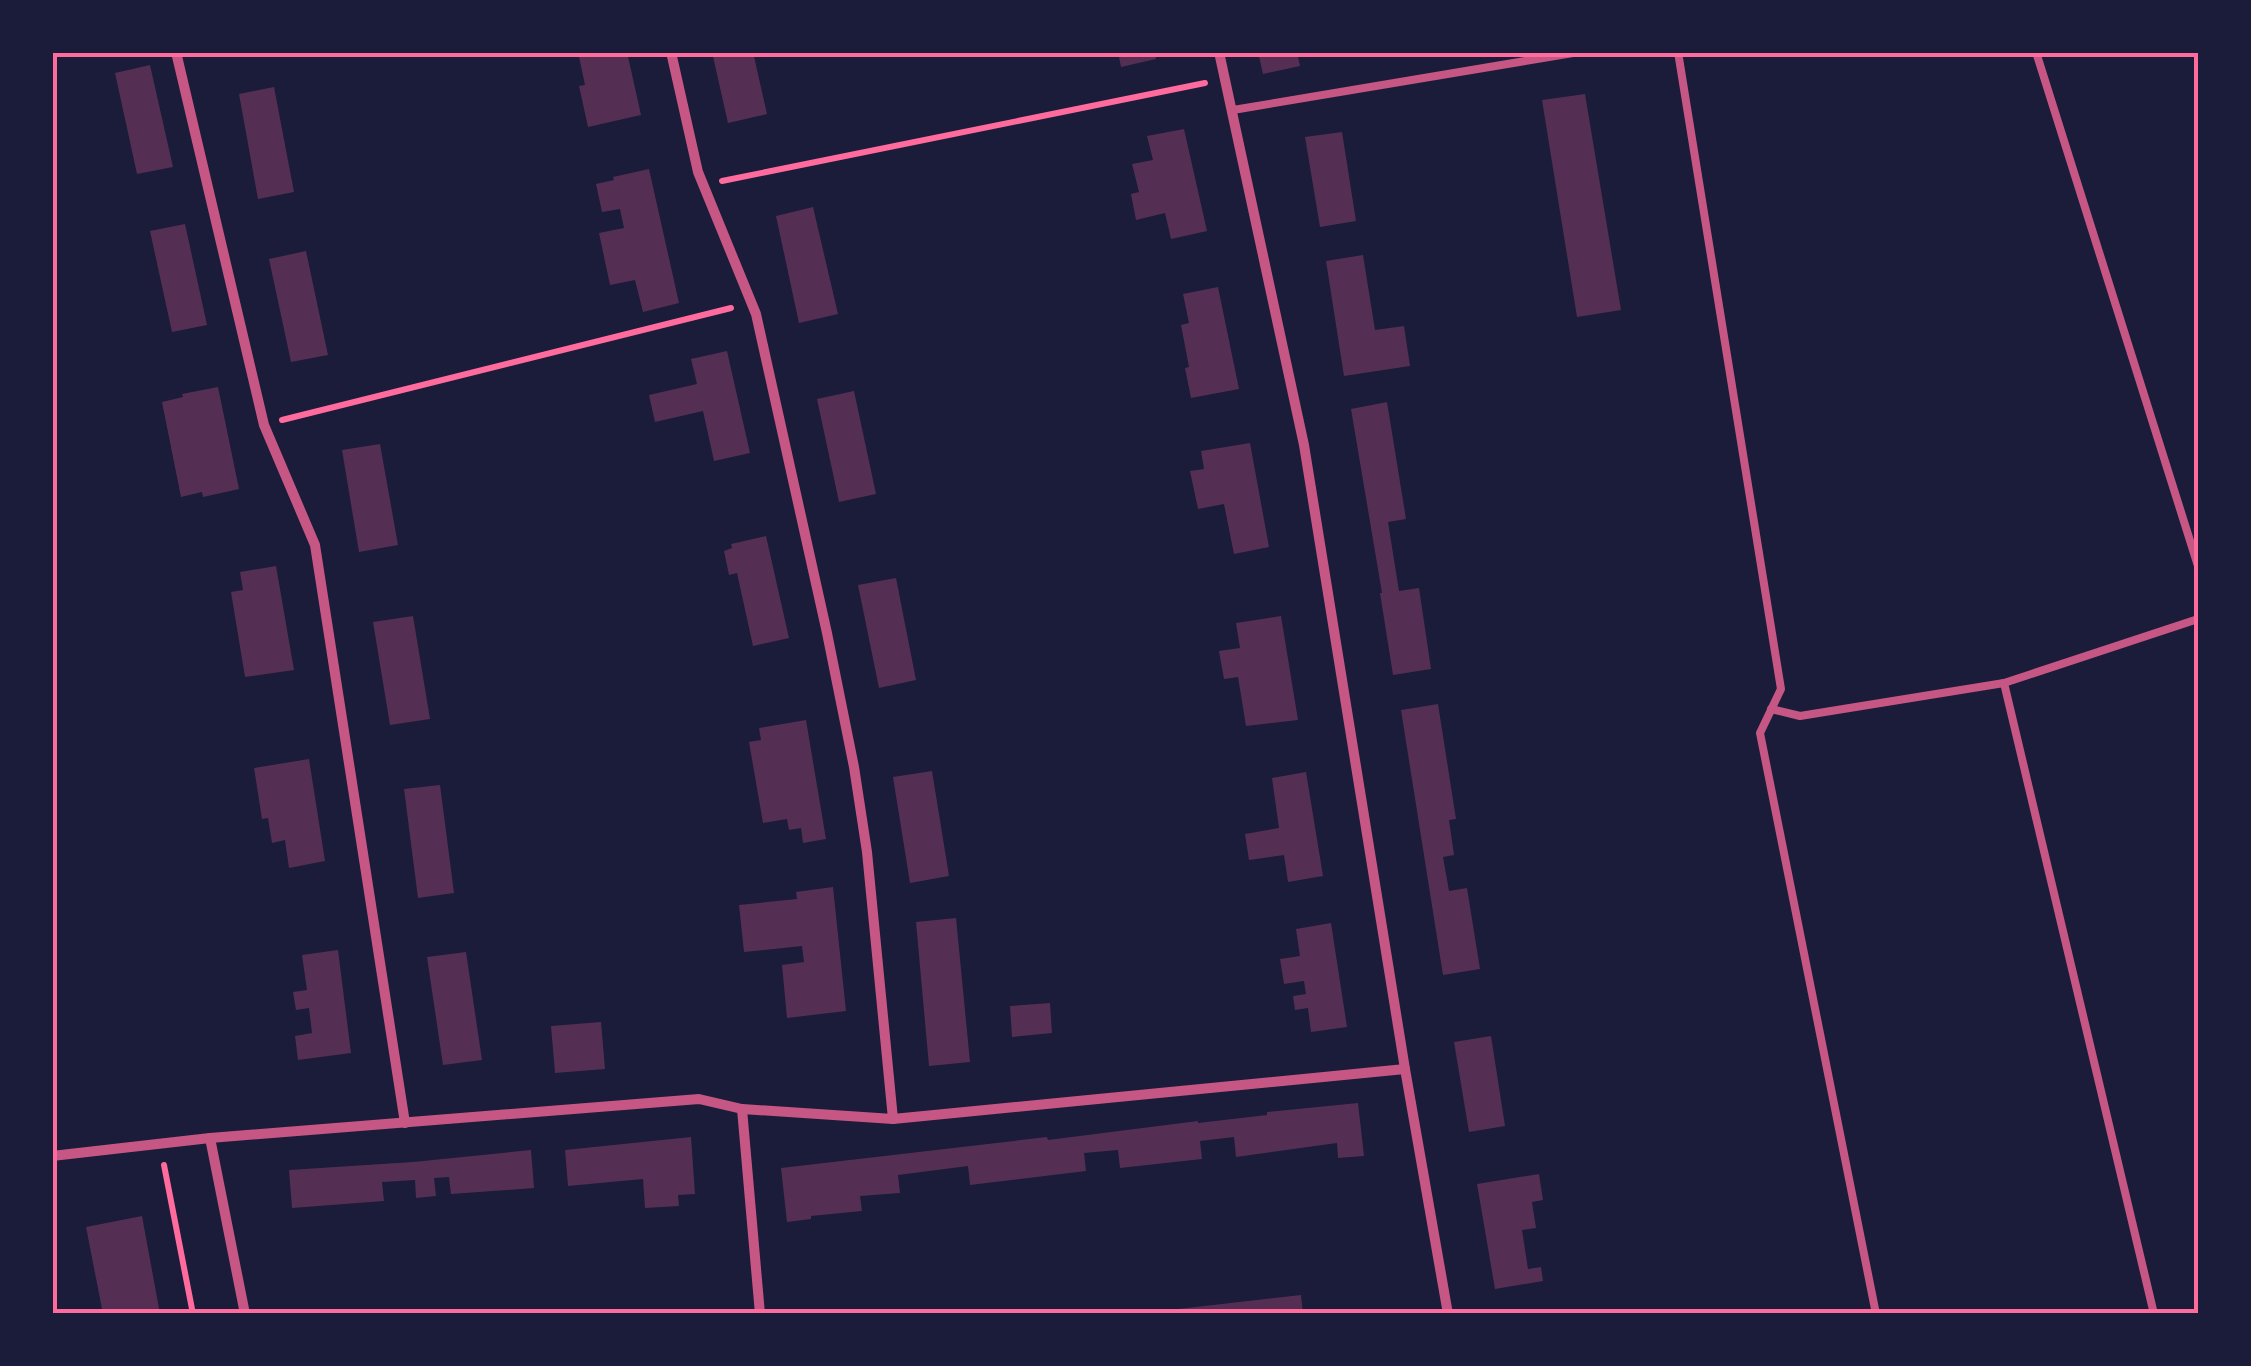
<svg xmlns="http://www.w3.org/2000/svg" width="2251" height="1366" font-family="'Golos Text',sans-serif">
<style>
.building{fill:#542f53}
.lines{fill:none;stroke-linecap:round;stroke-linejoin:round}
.path{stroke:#ff6b9d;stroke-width:6}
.service{stroke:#c65784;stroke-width:8}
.minor{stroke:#c65784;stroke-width:10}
.neatline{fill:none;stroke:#ff6b9d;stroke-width:4}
</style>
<rect width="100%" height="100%" fill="#1b1b3a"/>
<!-- building -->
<g class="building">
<path d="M578,52H627L641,115L588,127L579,86L585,85Z"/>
<path d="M712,52H753L767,114L728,123Z"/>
<path d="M1118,52H1155L1156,59L1121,67Z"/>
<path d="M1258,52H1297L1300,66L1263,74Z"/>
<path d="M150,65L173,167L137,174L115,73Z"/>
<path d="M274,87L294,192L258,199L239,94Z"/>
<path d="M1585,94L1621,310L1577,317L1542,100Z"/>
<path d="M1184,129L1207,231L1171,239L1165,213L1136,220L1131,194L1139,192L1132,164L1153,160L1147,136Z"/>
<path d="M1342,132L1356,221L1320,227L1305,137Z"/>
<path d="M649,169L679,303L643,312L635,280L610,285L599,233L624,228L620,209L602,212L596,184L614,180L613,177Z"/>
<path d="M813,207L838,314L799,323L776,216Z"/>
<path d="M185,224L207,325L172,332L150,231Z"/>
<path d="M306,251L328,355L291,362L269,259Z"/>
<path d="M1363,255L1375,330L1404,326L1410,366L1344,376L1326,261Z"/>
<path d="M1218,287L1239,389L1191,398L1185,368L1189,367L1181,325L1189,323L1183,294Z"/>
<path d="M727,351L750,453L714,461L703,411L655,422L649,395L697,384L691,359Z"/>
<path d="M218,387L239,489L203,497L202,492L181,497L162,402L183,397L182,394Z"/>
<path d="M854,391L876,494L839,502L817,399Z"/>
<path d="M1387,402L1406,519L1388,522L1399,591L1419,588L1431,669L1393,675L1380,593H1382L1351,409Z"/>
<path d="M1250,443L1269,547L1234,554L1224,504L1198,509L1190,471L1204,469L1201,451Z"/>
<path d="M380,444L398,545L359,552L342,450Z"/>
<path d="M766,536L789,638L753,646L737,573L729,575L724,551L732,548L731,544Z"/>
<path d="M276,566L294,670L245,677L231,592L243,590L240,572Z"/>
<path d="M896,578L916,680L879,688L858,585Z"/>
<path d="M413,616L430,719L390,725L373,622Z"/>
<path d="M1281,616L1298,720L1246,726L1238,677L1224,679L1219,651L1240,648L1236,623Z"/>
<path d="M1438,704L1456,819L1449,820L1454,855L1443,857L1449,891L1467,888L1480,969L1443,975L1401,710Z"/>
<path d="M806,720L826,839L803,843L801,828L789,830L787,819L763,823L749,742L761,740L759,728Z"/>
<path d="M309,759L325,861L289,868L285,840L272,843L268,818L262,819L254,768Z"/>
<path d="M932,771L949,876L910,883L893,777Z"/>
<path d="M1306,772L1323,876L1288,882L1284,855L1249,860L1245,834L1279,828L1272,778Z"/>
<path d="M440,785L454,893L418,898L404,789Z"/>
<path d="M833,887L846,1011L787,1018L782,965L804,962L802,946L744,952L739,905L797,899L796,892Z"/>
<path d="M956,918L970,1062L929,1066L916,922Z"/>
<path d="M1331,923L1347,1027L1311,1032L1308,1008L1295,1010L1293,996L1306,994L1304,981L1284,984L1280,959L1300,956L1296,929Z"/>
<path d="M338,950L351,1053L298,1060L295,1036L312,1033L309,1008L296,1010L293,992L307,990L302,955Z"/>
<path d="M466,952L482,1060L443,1065L427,957Z"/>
<path d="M1050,1003L1052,1033L1012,1037L1010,1006Z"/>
<path d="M601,1022L605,1069L555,1073L551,1026Z"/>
<path d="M1491,1036L1505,1126L1469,1132L1454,1042Z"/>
<path d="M1358,1103L1364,1156L1338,1158L1337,1143L1236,1157L1234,1137L1200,1141L1202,1159L1120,1168L1118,1150L1084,1153L1086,1171L970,1185L968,1166L898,1175L900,1193L860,1196L862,1211L811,1216V1219L787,1222L781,1168L1047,1137L1048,1140L1198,1121V1123L1267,1115V1112Z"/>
<path d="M691,1137L695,1194L678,1195L679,1206L645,1208L643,1179L568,1186L565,1150Z"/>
<path d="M531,1150L534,1188L451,1194L449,1177L434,1178L436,1196L416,1198L415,1180L382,1182L384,1201L292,1208L289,1170L413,1162Z"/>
<path d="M1539,1174L1543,1200L1532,1202L1536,1228L1522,1230L1528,1269L1541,1267L1543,1281L1495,1289L1477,1184Z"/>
<path d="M142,1216L160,1314H103L86,1227Z"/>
<path d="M1301,1295L1303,1314H1178V1309Z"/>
</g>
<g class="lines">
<!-- path -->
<g class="path">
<path d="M722,181L1205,83"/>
<path d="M282,420L731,308"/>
<path d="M164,1165L193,1314"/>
</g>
<!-- service -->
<g class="service">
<path d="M1678,52L1781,689L1760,733L1876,1314"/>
<path d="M2036,52L2198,566"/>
<path d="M1233,110L1579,52"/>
<path d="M2004,683L2154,1314"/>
<path d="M1771,709L1800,716L2004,683L2198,619"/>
</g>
<!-- minor -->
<g class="minor">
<path d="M176,52L264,425L315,545L405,1123"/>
<path d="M671,52L698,172L756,314L827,633L854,767L867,852L893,1119"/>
<path d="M1219,52L1304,445L1405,1069L1448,1314"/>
<path d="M742,1109L760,1314"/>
<path d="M210,1138L245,1314"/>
<path d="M52,1156L210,1138L699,1099L742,1109L893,1119L1405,1069"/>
</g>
</g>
<!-- border -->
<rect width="2251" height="1366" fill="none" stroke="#1b1b3a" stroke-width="110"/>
<rect x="55" y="55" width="2141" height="1256" class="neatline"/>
</svg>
